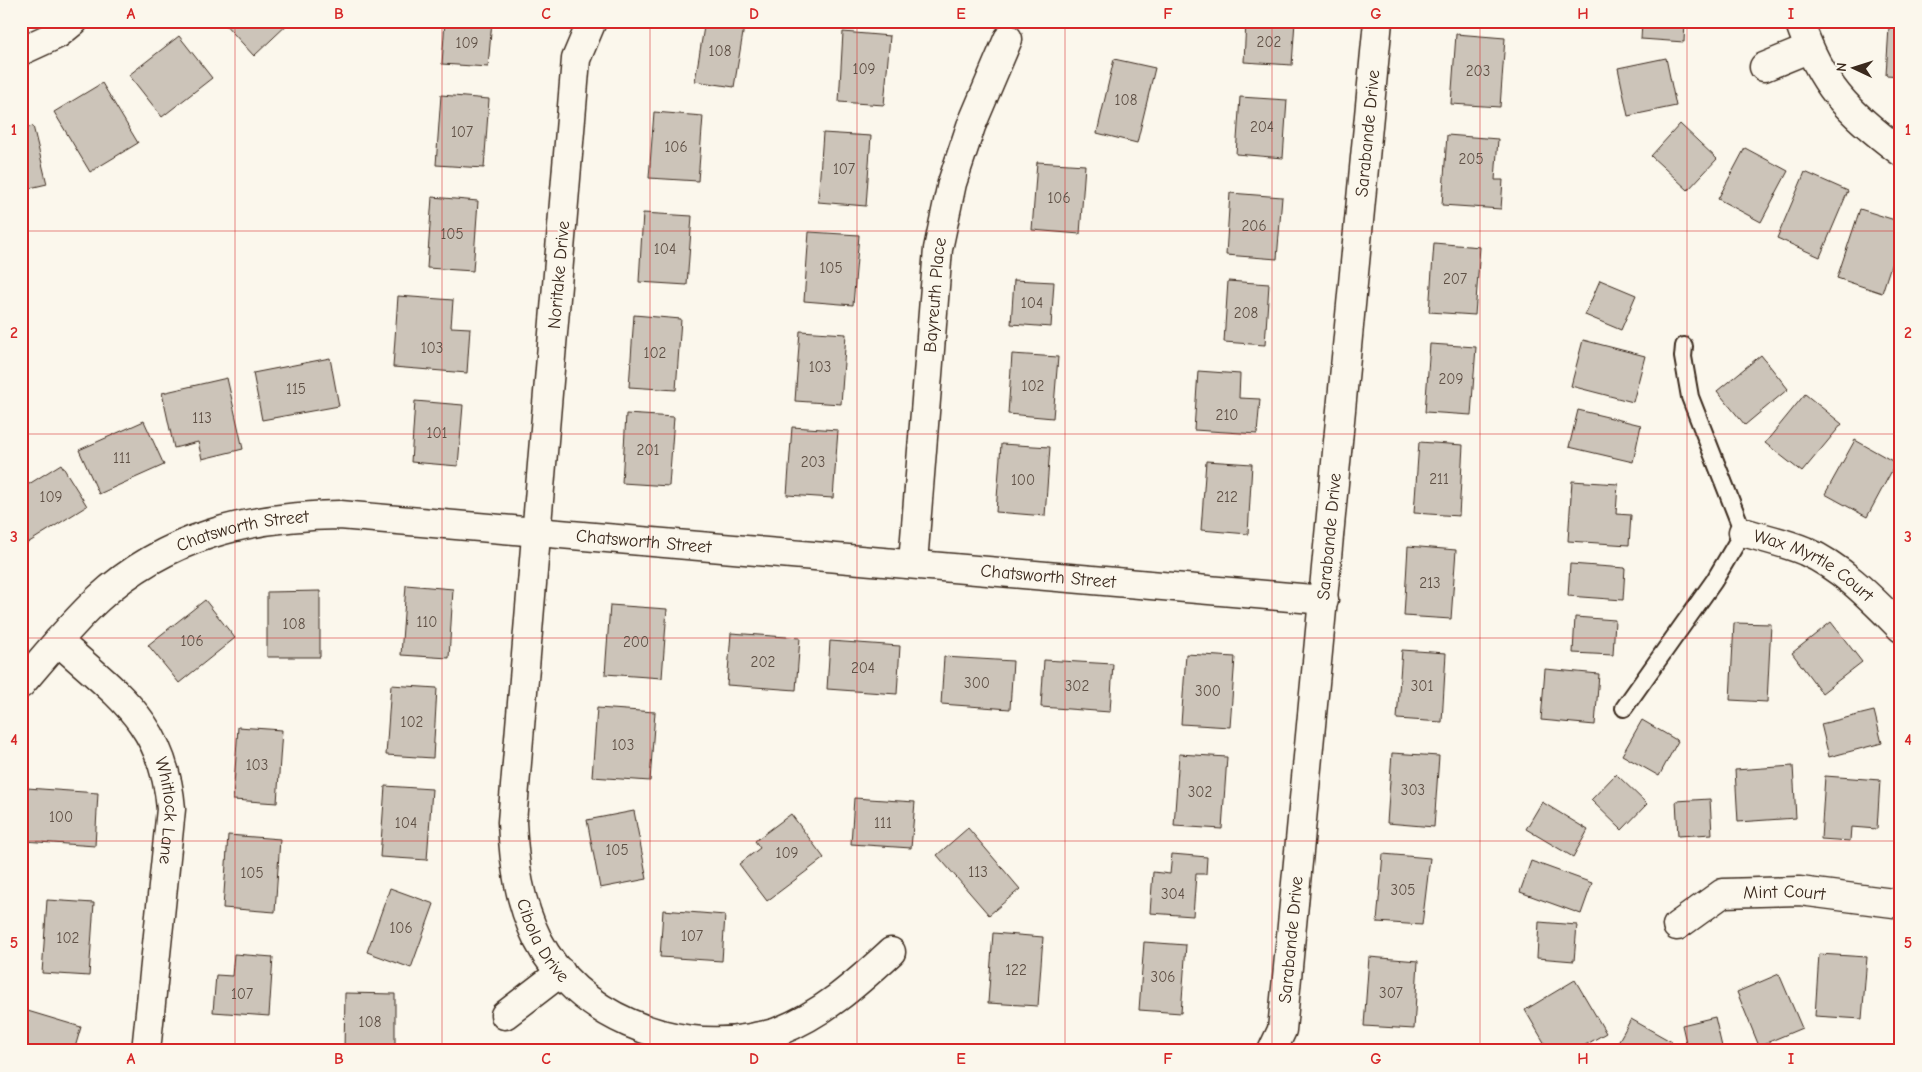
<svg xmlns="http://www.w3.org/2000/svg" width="1922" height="1072" font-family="'Comic Neue',sans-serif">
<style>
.building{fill:#ccc4b9;stroke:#3b2a1e}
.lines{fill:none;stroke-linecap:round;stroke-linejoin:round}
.lane-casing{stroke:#3b2a1e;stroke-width:20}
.street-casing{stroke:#3b2a1e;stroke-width:31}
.lane{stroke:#fbf7ec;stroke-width:16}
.street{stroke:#fbf7ec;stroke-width:28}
.grid{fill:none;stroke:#d62828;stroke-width:1;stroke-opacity:0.55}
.labels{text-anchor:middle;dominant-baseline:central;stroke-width:4;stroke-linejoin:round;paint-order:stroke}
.number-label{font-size:15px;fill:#5f5045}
.street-label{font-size:18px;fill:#3b2a1e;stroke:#fbf7ec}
.neatline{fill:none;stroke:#d62828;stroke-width:2}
.grid-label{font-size:16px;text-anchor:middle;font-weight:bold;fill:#d62828}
</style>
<rect width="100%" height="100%" fill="#fbf7ec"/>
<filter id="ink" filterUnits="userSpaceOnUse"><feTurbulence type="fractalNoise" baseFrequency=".02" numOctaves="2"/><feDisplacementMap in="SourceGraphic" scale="10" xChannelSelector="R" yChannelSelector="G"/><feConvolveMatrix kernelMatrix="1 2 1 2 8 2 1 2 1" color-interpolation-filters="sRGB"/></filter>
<g filter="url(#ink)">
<!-- building -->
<g class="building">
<path d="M222,21H291L254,56Z"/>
<path d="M445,21H492L488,67L442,64Z"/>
<path d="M705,21H745L734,87L695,81Z"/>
<path d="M1246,21H1295L1292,65L1244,62Z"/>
<path d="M1642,21H1685L1684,42L1641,39Z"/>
<path d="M1889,27L1901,28V76L1886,75Z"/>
<path d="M843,32L890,36L884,105L839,102Z"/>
<path d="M1456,34L1505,38L1500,107L1451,104Z"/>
<path d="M179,36L212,78L162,117L129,75Z"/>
<path d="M1666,58L1676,106L1628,116L1618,68Z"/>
<path d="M1114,59L1155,68L1137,143L1097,133Z"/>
<path d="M102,83L138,143L90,172L54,112Z"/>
<path d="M441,95L489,99L484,168L436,165Z"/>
<path d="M1240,97L1287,100L1283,158L1236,154Z"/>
<path d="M654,112L703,116L698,181L649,178Z"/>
<path d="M1680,124L1717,159L1688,190L1651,156Z"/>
<path d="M33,126L47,184L21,190V129Z"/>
<path d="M823,133L871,136L866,206L818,202Z"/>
<path d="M1447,135L1498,139L1495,180H1503L1501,209L1442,205Z"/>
<path d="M1745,148L1788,171L1761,222L1718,199Z"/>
<path d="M1037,162L1085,165L1080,234L1032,230Z"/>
<path d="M1805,172L1848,191L1820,257L1777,238Z"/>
<path d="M1230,193L1282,197L1277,259L1226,255Z"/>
<path d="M432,197L478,201L473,271L427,268Z"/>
<path d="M1860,209L1901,222V234L1882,293L1837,278Z"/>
<path d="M643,213L692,216L687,285L639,282Z"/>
<path d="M809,232L859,235L853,305L804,301Z"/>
<path d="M1434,243L1480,247L1475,315L1429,312Z"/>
<path d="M1014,280L1054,282L1051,327L1011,324Z"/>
<path d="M1600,280L1636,295L1621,330L1585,315Z"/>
<path d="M1228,281L1269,284L1265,345L1224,342Z"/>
<path d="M398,296L453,300L451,327L470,328L467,373L393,367Z"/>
<path d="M634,315L681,319L676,390L629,387Z"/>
<path d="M800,331L846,334L841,404L795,401Z"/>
<path d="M1583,340L1645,356L1633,402L1571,386Z"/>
<path d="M1430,344L1476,347L1471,415L1425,412Z"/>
<path d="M1012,354L1058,357L1053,418L1008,414Z"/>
<path d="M1761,355L1788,389L1745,425L1717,391Z"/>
<path d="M330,358L339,406L262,420L253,373Z"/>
<path d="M1198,371L1240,374L1239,398L1260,399L1257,434L1194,430Z"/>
<path d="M227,378L243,449L202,459L198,442L174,448L162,393Z"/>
<path d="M1805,394L1842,424L1802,472L1765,443Z"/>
<path d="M415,401L463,405L458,466L411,462Z"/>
<path d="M1578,410L1641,425L1633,462L1569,447Z"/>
<path d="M626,414L674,417L669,486L622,483Z"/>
<path d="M144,421L164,465L99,494L79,450Z"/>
<path d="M792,427L838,430L833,498L787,495Z"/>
<path d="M1855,440L1896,463L1867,517L1825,494Z"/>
<path d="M1419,442L1463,445L1459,516L1414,513Z"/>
<path d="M1001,444L1050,447L1045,516L996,512Z"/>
<path d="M1206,461L1252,464L1248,534L1201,530Z"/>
<path d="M61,464L87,506L26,544L21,536V489Z"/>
<path d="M1572,481L1618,484L1616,514L1631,515L1629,545L1568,541Z"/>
<path d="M1901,512V543H1897Z"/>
<path d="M1408,546L1456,550L1451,619L1404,616Z"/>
<path d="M1570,564L1625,568L1623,600L1568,596Z"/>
<path d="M406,585L453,589L449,658L401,655Z"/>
<path d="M320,591V657H267V592Z"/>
<path d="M205,600L235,638L179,683L148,645Z"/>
<path d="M610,605L667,609L662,678L605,674Z"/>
<path d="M1575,617L1615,620L1613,655L1573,653Z"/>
<path d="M1831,622L1862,662L1822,693L1792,653Z"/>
<path d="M1734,623L1771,624L1767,702L1730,700Z"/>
<path d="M731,633L800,638L796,690L727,685Z"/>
<path d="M830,641L900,646L897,694L827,689Z"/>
<path d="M1402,650L1446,653L1442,722L1397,719Z"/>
<path d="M1186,654L1235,657L1230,727L1181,724Z"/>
<path d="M944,657L1013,661L1010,709L941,704Z"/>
<path d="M1044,660L1113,664L1110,712L1041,707Z"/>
<path d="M1545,669L1599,674L1595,725L1541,720Z"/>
<path d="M391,685L437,688L433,758L386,755Z"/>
<path d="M597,708L655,712L650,781L592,777Z"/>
<path d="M1874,711L1882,743L1829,757L1821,724Z"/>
<path d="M1642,720L1678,741L1659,776L1622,755Z"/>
<path d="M238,727L282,730L277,803L233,800Z"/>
<path d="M1392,753L1439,756L1434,827L1387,823Z"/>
<path d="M1179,754L1227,757L1222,829L1174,826Z"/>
<path d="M1793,766L1796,818L1738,822L1735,770Z"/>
<path d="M1616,774L1647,804L1622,830L1591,800Z"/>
<path d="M1825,776L1880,780L1877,829L1851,827L1850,841L1821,839Z"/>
<path d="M385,786L432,789L427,860L380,857Z"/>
<path d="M27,788L98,793L95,846L24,841Z"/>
<path d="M854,798L915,802L911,848L851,844Z"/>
<path d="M1710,799L1712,834L1678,836L1676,801Z"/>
<path d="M1542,802L1588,830L1573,857L1526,829Z"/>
<path d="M634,811L647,879L600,888L587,820Z"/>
<path d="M791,814L824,858L767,901L739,864L760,848L755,841Z"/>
<path d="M968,828L1020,889L989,915L937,855Z"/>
<path d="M228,835L280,839L275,912L223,908Z"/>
<path d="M1172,854L1207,857L1206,874H1196L1193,916L1150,913L1153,872L1170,874Z"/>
<path d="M1383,854L1430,858L1422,925L1377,922Z"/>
<path d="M1531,861L1592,883L1581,914L1520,892Z"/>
<path d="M390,888L434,904L411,968L367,952Z"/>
<path d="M47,900L94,903L89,976L42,973Z"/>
<path d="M663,910L725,915L722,961L660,957Z"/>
<path d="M1539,922L1577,925L1574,961L1537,958Z"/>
<path d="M993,933L1043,937L1038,1006L988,1003Z"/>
<path d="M1144,942L1186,945L1181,1013L1139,1010Z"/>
<path d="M234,954L273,957L269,1016L213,1012L216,975L232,976Z"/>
<path d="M1819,954L1867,957L1862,1019L1815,1016Z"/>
<path d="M1369,957L1418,961L1414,1029L1364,1026Z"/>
<path d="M1779,974L1802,1028L1759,1046L1737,992Z"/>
<path d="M1575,980L1606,1033L1575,1051H1549L1525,1010Z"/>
<path d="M345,993L395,994V1051H344Z"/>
<path d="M21,1009L81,1027L74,1051H21Z"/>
<path d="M1715,1017L1723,1051H1688L1682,1025Z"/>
<path d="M1631,1019L1672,1042L1667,1051H1613Z"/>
<path d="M967,1045L971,1051H957Z"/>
</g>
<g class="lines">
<defs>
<path id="lane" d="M1624,708L1714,581L1743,532L1690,397L1683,357L1684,346"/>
<g id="street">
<path id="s1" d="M592,21L576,59L512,822C514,864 519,902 538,940C576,1015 671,1053 751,1038C759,1036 769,1035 777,1032C823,1014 855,985 891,952"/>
<path d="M1799,21C1821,85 1847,112 1901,152"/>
<path d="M21,51L58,34L74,21"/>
<path d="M1764,67L1808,49"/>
<path id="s2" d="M1743,532C1763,538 1786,543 1805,551C1843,568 1872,599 1901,628"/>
<path id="s3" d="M913,563L938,249L952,183L971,126L1008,39"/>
<path id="s4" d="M58,641C117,695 164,722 171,809L146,1051"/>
<path id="s5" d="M21,684C46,655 70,625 98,599C166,536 250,516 340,515L1324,600"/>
<path id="s6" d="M1677,926L1723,893L1800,891L1901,904"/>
<path d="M505,1015L561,972"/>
<path id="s7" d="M1272,1051L1282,1030L1378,21"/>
</g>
</defs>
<!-- lane casing -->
<use href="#lane" class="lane-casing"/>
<!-- street casing -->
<use href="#street" class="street-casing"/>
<!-- lane -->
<use href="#lane" class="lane"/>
<!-- street -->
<use href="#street" class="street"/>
</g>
</g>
<!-- grid -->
<path class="grid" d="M235,21V1051M442,21V1051M650,21V1051M857,21V1051M1065,21V1051M1272,21V1051M1480,21V1051M1687,21V1051M21,231H1901M21,434H1901M21,638H1901M21,841H1901"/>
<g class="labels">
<!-- number labels -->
<g class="number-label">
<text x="1269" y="42">202</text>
<text x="467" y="43">109</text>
<text x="720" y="51">108</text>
<text x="864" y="69">109</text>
<text x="1478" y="71">203</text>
<text x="1126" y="100">108</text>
<text x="1262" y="127">204</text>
<text x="462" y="132">107</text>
<text x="676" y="147">106</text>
<text x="1471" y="159">205</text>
<text x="844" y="169">107</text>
<text x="1059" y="198">106</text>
<text x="1254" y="226">206</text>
<text x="452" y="234">105</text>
<text x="665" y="249">104</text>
<text x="831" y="268">105</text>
<text x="1455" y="279">207</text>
<text x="1032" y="303">104</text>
<text x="1246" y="313">208</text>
<text x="432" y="348">103</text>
<text x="655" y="353">102</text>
<text x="820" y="367">103</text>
<text x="1451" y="379">209</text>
<text x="1033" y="386">102</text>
<text x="296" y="389">115</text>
<text x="1227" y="415">210</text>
<text x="202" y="418">113</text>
<text x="437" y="433">101</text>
<text x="648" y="450">201</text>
<text x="122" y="458">111</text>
<text x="813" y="462">203</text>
<text x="1439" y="479">211</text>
<text x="1023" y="480">100</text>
<text x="51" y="497">109</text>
<text x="1227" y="497">212</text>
<text x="1430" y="583">213</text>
<text x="427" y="622">110</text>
<text x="294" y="624">108</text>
<text x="192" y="641">106</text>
<text x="636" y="642">200</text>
<text x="763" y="662">202</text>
<text x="863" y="668">204</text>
<text x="977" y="683">300</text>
<text x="1077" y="686">302</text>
<text x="1422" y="686">301</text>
<text x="1208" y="691">300</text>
<text x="412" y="722">102</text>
<text x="623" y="745">103</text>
<text x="257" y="765">103</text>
<text x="1413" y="790">303</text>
<text x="1200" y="792">302</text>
<text x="61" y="817">100</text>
<text x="406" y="823">104</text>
<text x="883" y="823">111</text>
<text x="617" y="850">105</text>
<text x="787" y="853">109</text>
<text x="978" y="872">113</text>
<text x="252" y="873">105</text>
<text x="1403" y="890">305</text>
<text x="1173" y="894">304</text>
<text x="401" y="928">106</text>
<text x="692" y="936">107</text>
<text x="68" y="938">102</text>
<text x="1016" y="970">122</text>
<text x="1163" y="977">306</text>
<text x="1391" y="993">307</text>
<text x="242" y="994">107</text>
<text x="370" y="1022">108</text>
</g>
<!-- street labels -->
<g class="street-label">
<text stroke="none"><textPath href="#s7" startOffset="924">Sarabande Drive</textPath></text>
<text transform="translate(559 275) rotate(-85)">Noritake Drive</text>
<text stroke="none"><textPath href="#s3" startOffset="269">Bayreuth Place</textPath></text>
<text stroke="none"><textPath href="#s5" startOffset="278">Chatsworth Street</textPath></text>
<text stroke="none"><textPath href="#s7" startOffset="519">Sarabande Drive</textPath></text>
<text stroke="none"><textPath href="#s5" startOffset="682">Chatsworth Street</textPath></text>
<text stroke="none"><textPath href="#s2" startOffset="79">Wax Myrtle Court</textPath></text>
<text stroke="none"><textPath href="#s5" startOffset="1088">Chatsworth Street</textPath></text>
<text stroke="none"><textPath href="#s4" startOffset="211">Whitlock Lane</textPath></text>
<text stroke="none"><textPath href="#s6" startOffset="118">Mint Court</textPath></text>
<text stroke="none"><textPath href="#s1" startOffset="931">Cibola Drive</textPath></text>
<text stroke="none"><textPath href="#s7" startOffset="114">Sarabande Drive</textPath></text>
</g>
</g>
<!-- margin -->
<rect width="1922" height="1072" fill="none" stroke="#fbf7ec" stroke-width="55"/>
<!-- north arrow -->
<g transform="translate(1854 68) rotate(274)" stroke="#fbf7ec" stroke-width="4" paint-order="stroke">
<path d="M0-4L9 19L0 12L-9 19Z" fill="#3b2a1e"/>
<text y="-8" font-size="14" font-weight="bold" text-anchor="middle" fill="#3b2a1e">N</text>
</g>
<rect x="28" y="28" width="1866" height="1016" class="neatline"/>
<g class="grid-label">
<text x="131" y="19">A</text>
<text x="339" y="19">B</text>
<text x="546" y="19">C</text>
<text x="754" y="19">D</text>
<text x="961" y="19">E</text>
<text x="1168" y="19">F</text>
<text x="1376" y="19">G</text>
<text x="1583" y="19">H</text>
<text x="1791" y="19">I</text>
<text x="14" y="135">1</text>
<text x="1908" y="135">1</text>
<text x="14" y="338">2</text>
<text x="1908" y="338">2</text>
<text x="14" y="542">3</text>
<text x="1908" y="542">3</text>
<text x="14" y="745">4</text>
<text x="1908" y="745">4</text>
<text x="14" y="948">5</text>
<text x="1908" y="948">5</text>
<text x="131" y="1064">A</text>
<text x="339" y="1064">B</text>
<text x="546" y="1064">C</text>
<text x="754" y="1064">D</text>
<text x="961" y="1064">E</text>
<text x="1168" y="1064">F</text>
<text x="1376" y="1064">G</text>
<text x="1583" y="1064">H</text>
<text x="1791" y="1064">I</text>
</g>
</svg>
